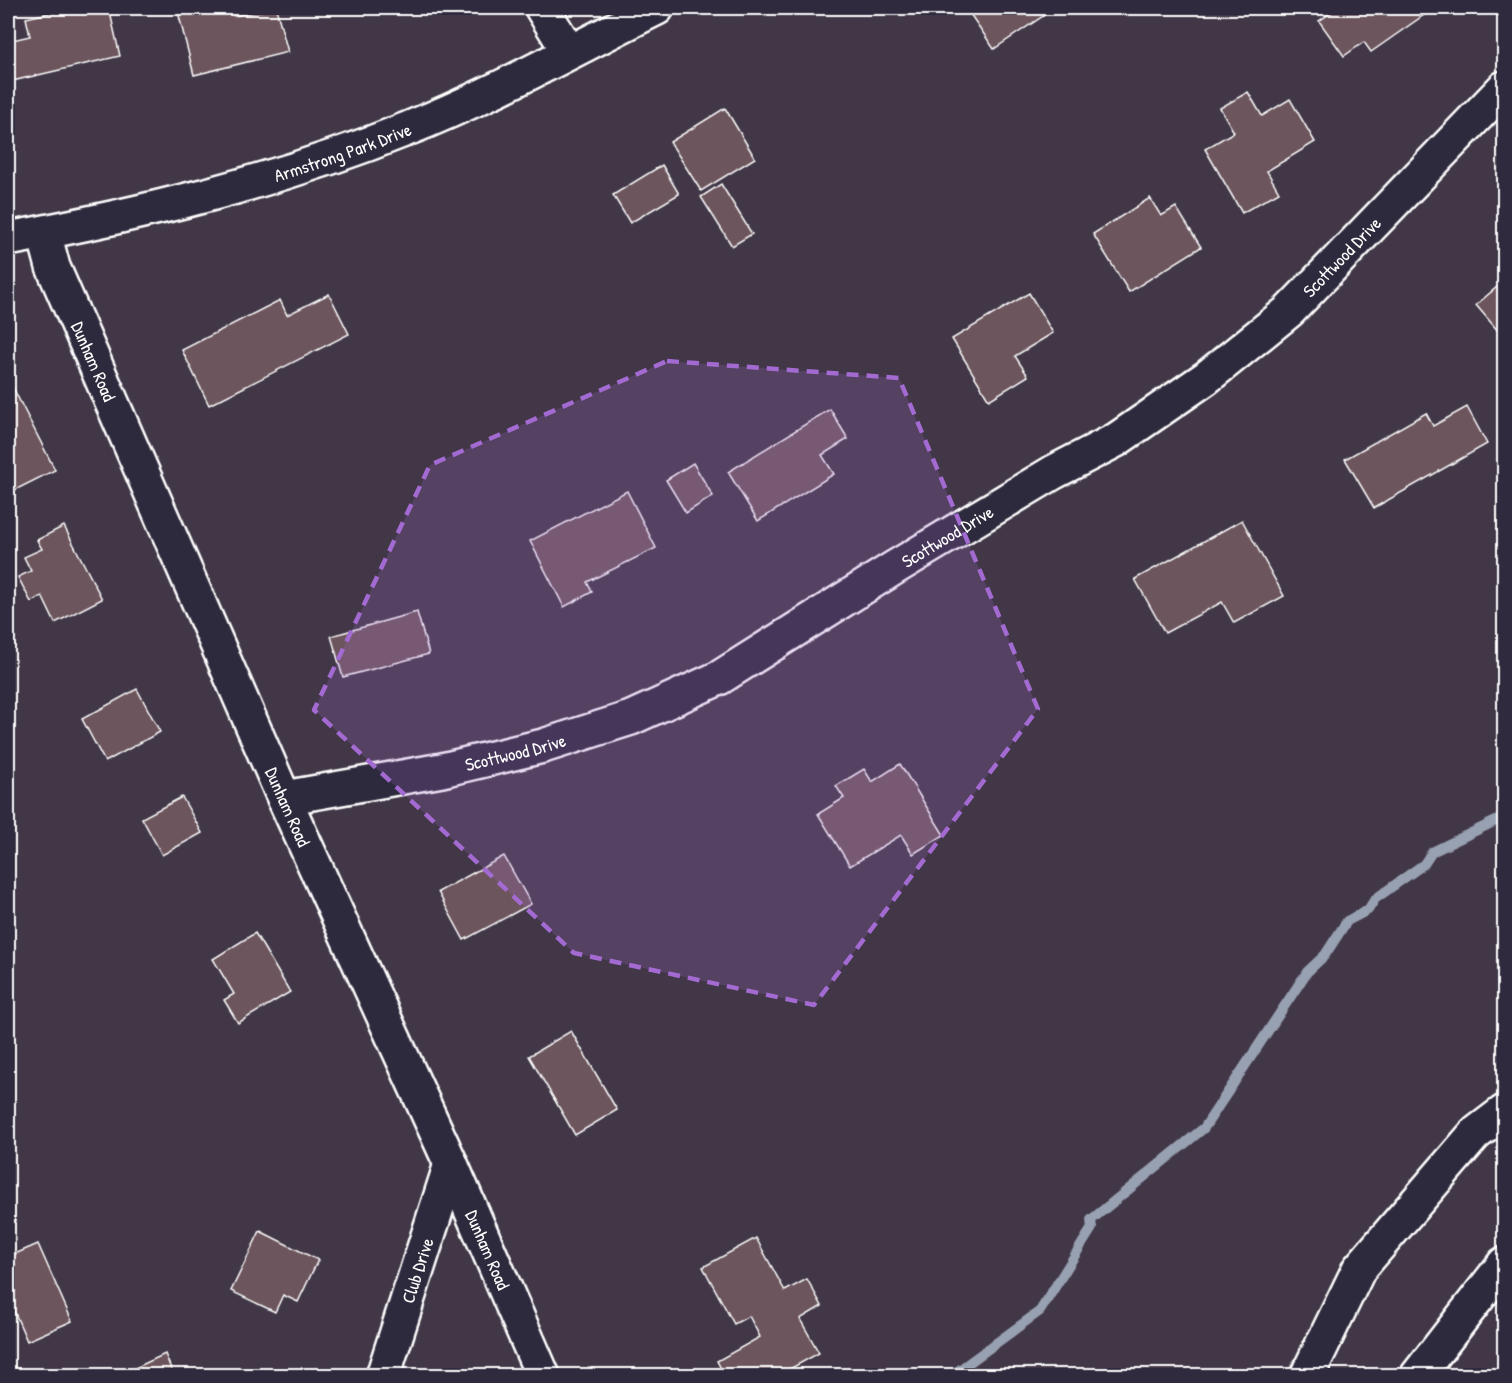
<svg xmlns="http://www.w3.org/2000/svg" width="1512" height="1383" font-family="'Patrick Hand',sans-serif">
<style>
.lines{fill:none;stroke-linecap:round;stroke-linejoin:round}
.stream{stroke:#98a1b2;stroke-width:10}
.building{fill:#6c555d;stroke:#fff;stroke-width:1.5}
.minor-casing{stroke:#fff;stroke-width:38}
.major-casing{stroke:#fff;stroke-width:38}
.minor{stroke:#2f2a3d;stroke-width:33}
.major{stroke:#2f2a3d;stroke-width:33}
.marked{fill:#a36bd2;fill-opacity:0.2;stroke:#a36bd2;stroke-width:4.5;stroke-dasharray:12 8;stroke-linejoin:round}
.labels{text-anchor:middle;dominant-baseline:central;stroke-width:6;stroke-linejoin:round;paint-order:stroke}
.street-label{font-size:18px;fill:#fff;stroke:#2f2a3d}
</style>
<rect width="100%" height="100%" fill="#413747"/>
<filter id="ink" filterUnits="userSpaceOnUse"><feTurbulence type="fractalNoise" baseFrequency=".0167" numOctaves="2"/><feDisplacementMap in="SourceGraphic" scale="12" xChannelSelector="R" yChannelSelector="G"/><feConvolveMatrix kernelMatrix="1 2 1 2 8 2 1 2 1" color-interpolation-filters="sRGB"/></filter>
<g filter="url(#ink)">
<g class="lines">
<!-- stream -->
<path class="stream" d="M951,1376L1040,1311L1092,1228L1091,1220L1204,1128L1307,972L1325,955L1347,921L1368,910L1375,899L1424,864L1432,852L1504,817"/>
</g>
<!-- building -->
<g class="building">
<path d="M72,8H109L120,56L8,82V41L30,36L26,18Z"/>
<path d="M177,8H232L234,16L276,8L288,52L194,75Z"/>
<path d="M966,8H1055L994,49Z"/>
<path d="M1329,8H1434L1371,52L1364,42L1344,56L1319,21L1332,12Z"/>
<path d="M1248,92L1262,116L1290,99L1315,142L1267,171L1279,192L1242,213L1205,149L1234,132L1220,108Z"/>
<path d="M725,108L755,158L701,191L670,142Z"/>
<path d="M662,165L679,194L630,223L613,195Z"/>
<path d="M721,184L752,234L732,246L701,197Z"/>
<path d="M1150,198L1161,216L1176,207L1201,247L1129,292L1093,234Z"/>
<path d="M1504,281V338L1476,305Z"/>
<path d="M1029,293L1053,333L1015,356L1028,376L989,400L952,339Z"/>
<path d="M329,294L349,334L209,405L182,350L280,300L287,315Z"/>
<path d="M8,378L55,470L13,491L8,480Z"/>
<path d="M1467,407L1487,444L1374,508L1345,459L1426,413L1433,426Z"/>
<path d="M830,409L848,439L822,455L834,474L758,521L728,472Z"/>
<path d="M693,463L713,496L686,513L666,480Z"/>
<path d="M627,491L656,548L587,582L592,592L564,607L530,541Z"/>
<path d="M1242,520L1284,596L1234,623L1222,602L1165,633L1135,579Z"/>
<path d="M64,526L102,599L55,623L42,596L31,602L18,577L31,571L24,557L42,549L37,540Z"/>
<path d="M417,612L429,654L343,677L331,636Z"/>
<path d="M137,689L160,732L105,762L82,719Z"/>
<path d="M900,764L944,835L913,854L901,835L850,866L818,814L844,798L836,786L864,769L872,782Z"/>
<path d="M182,797L202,833L162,855L142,818Z"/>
<path d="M504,856L531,904L464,940L438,892Z"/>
<path d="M255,933L290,992L238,1023L224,1000L234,994L213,959Z"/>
<path d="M571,1031L617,1110L575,1135L529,1056Z"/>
<path d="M260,1231L318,1260L298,1302L283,1295L275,1312L231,1291Z"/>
<path d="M756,1238L785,1291L807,1279L822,1306L800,1319L819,1353L777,1376H725L717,1361L760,1337L749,1316L734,1324L703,1267Z"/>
<path d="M38,1244L72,1321L27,1341L8,1297V1257Z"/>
<path d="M165,1354L174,1376H118Z"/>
</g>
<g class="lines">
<defs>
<g id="minor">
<path d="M542,8L569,52"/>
<path id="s1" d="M44,233L53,267L284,798L451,1164L543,1376"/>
<path id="s2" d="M284,798L442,770L543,746L631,718L719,678L894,568L1054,472L1116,440L1206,378L1289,311L1504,88"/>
<path id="s3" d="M383,1376L451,1164"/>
<path d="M1307,1376L1359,1269L1475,1134L1504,1112"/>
<path d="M1417,1376L1504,1264"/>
</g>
<g id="major">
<path id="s4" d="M8,239C143,214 278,181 407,129C493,95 574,49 657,8"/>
</g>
</defs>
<!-- minor casing -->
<use href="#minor" class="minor-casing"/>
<!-- major casing -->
<use href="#major" class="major-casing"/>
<!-- minor -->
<use href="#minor" class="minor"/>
<!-- major -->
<use href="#major" class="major"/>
</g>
</g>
<!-- marked area -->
<path class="marked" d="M667,361L899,378L1038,709L814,1005L574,953L314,710L430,465Z"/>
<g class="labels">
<!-- street labels -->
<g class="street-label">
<text stroke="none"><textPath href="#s4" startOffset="346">Armstrong Park Drive</textPath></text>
<text stroke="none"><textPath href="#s2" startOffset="1208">Scottwood Drive</textPath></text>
<text stroke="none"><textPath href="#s1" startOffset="138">Dunham Road</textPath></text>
<text stroke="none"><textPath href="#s2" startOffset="722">Scottwood Drive</textPath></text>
<text stroke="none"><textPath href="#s2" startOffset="236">Scottwood Drive</textPath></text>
<text stroke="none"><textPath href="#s1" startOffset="624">Dunham Road</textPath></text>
<text stroke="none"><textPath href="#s1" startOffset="1110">Dunham Road</textPath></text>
<text stroke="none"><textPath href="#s3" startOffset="111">Club Drive</textPath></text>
</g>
</g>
<!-- margin -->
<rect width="1512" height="1383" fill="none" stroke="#2f2a3d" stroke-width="30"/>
<rect x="15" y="15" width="1482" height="1353" fill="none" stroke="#fff" stroke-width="2" filter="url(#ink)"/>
</svg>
